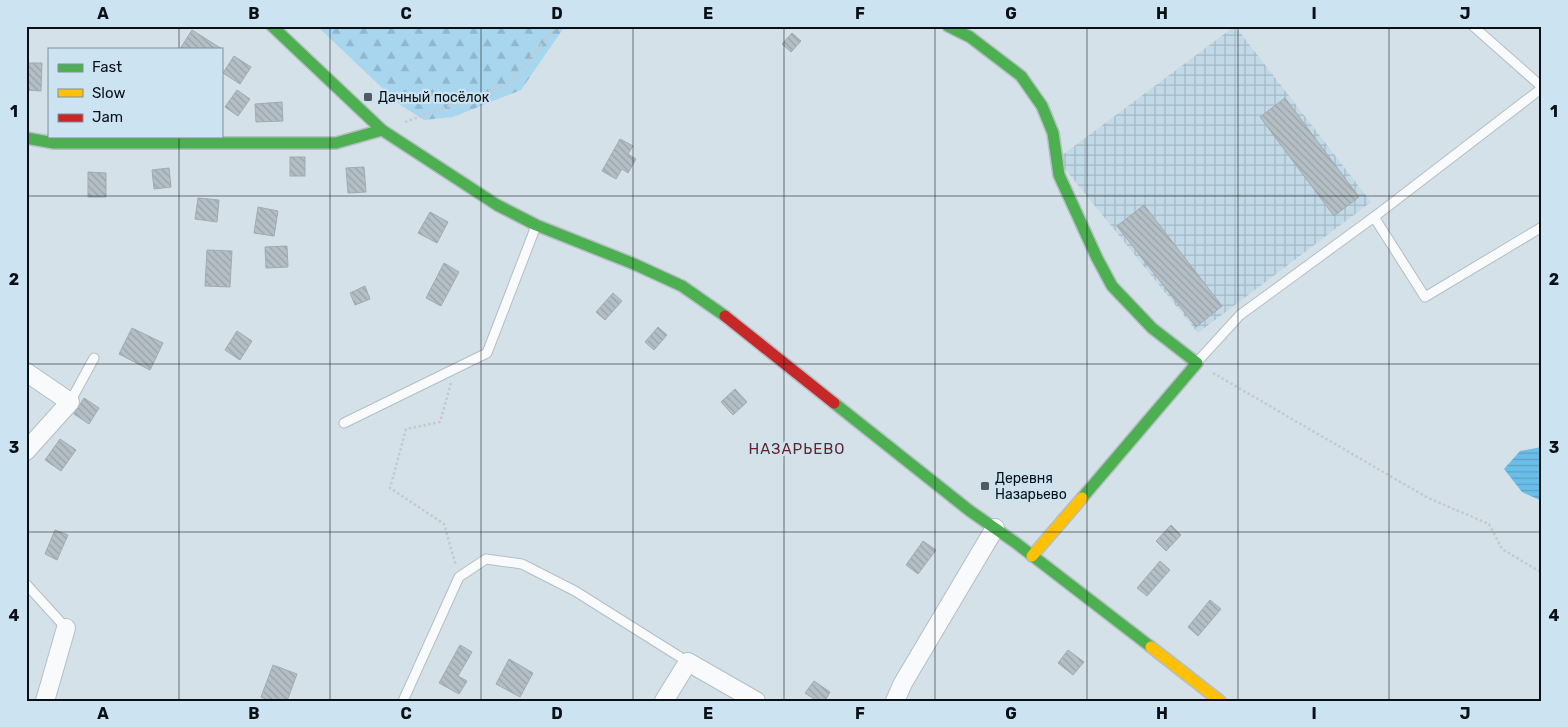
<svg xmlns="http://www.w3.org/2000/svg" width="1568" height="727" font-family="Rubik,sans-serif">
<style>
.industrial{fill:url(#industrial-grid)}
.forest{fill:url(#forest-firs)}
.water{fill:url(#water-rules)}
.building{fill:url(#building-back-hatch);stroke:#a1abb0}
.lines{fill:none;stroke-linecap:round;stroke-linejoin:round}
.lane-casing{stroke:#b4bec4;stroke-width:11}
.street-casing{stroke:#b4bec4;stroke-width:20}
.fast-casing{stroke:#b4bec4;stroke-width:14}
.slow-casing{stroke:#b4bec4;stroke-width:14}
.jam-casing{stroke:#b4bec4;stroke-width:14}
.path{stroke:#c6c9cb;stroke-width:2.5;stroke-dasharray:2.5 2.5;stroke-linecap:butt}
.lane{stroke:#f9fafc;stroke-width:9}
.street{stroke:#f9fafc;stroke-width:18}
.fast{stroke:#4caf50;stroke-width:11}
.slow{stroke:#ffc107;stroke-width:11}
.jam{stroke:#c62828;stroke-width:11}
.grid{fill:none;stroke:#091116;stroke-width:1;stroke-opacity:0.55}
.poi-dot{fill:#505a60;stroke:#cce3f1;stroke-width:2}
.labels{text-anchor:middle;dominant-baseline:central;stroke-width:4.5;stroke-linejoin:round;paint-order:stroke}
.poi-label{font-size:14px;fill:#091116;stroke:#cce3f1;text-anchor:start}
.neighbourhood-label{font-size:15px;letter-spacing:1px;fill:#682323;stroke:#cce3f1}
.neatline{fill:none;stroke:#091116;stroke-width:2}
.grid-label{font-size:16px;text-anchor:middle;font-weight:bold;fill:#091116}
</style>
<defs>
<pattern id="industrial-grid" width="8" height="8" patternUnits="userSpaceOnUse" patternTransform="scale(1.25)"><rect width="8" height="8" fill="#c2d9e7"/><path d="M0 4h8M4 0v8" fill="none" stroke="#a5b9c5"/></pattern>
<pattern id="forest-firs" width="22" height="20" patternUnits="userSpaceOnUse" patternTransform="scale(1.25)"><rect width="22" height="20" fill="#a9d6ef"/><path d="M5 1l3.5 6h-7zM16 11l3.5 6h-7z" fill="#90b7cc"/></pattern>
<pattern id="water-rules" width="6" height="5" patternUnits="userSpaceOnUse" patternTransform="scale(1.25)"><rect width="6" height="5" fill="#6abee7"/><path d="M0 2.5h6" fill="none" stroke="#5ba2c5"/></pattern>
<pattern id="building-back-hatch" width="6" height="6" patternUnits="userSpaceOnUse" patternTransform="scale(1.25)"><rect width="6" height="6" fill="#b4bec5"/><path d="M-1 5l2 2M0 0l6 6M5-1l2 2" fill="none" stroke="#99a2a8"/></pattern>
</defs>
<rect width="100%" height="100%" fill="#d4e1e9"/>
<!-- industrial -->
<path class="industrial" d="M1235,26L1371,202L1198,333L1057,159Z"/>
<!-- forest -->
<path class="forest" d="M317,26H565L521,90L453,117L424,120L399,104Z"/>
<!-- water -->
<path class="water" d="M1542,447V501L1522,492L1504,469L1520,451Z"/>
<!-- building -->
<g class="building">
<path d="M192,30L222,49H180Z"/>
<path d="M792,33L801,41L791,52L782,44Z"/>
<path d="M234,56L251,67L240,84L223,73Z"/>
<path d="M26,63H42L41,91L26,90Z"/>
<path d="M237,90L250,99L238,116L225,107Z"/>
<path d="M1285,98L1359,197L1334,216L1260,117Z"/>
<path d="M282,102L283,121L256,122L255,104Z"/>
<path d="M620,139L633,146L628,154L636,159L628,173L622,169L616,179L602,171Z"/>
<rect x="290" y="157" width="15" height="19"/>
<path d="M364,167L366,192L348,193L346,168Z"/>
<path d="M169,168L171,187L154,189L152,170Z"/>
<path d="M88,172L106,173V197H88Z"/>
<path d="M198,198L219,200L217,222L195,219Z"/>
<path d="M1144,205L1222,306L1196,327L1117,226Z"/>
<path d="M258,207L278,211L274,236L254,233Z"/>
<path d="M430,212L448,222L437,243L418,233Z"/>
<path d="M287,246L288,267L266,268L265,247Z"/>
<path d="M207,250L232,251L230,287L205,286Z"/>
<path d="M444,263L459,272L441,306L426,298Z"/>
<path d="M365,286L370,299L355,305L350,293Z"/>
<path d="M613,293L622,301L605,320L596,312Z"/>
<path d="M658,327L667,335L654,350L645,342Z"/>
<path d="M132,328L163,343L150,370L119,354Z"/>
<path d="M237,331L252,341L240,360L225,350Z"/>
<path d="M735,389L747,402L733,415L721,402Z"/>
<path d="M84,398L99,408L89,424L74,414Z"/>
<path d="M60,439L76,450L61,471L45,460Z"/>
<path d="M1171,525L1181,535L1166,551L1156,541Z"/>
<path d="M55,530L68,535L57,560L45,554Z"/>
<path d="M923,541L936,550L918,574L906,565Z"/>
<path d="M1160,561L1170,570L1147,596L1137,588Z"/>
<path d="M1210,600L1221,609L1198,636L1188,627Z"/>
<path d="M460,645L472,652L458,676L467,681L459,694L439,683Z"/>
<path d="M1068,650L1084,662L1073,675L1058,663Z"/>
<path d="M509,659L533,673L520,697L496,684Z"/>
<path d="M273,665L297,674L287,701H270L261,697Z"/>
<path d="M814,681L830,692L825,701H817L805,693Z"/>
</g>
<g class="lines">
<defs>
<g id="lane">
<path d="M1473,26L1542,87"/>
<path d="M1374,217L1425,297L1542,227"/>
<path d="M1198,361L1240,315L1374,217L1542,88"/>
<path d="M70,402L94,358"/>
<path d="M344,423L487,353L536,226"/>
<path d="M26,584L66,628"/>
<path d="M403,701L459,577L486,559L522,564L575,591L688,662"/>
</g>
<g id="street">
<path d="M26,372L70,402L26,451"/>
<path d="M45,701L66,628"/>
<path d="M664,701L688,662L756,701"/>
<path d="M895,701L903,683L995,528"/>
</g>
<g id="fast">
<path d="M272,26L382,130L497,205L536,225L634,264L682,286L725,316"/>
<path d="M948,26L970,37L1021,76L1042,106L1053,133L1059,175L1097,258L1112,286L1152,328L1197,363L1082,498"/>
<path d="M26,138L54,143H336L382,130"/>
<path d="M834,403L970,511L1016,543L1151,647"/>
</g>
<g id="slow">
<path d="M1032,556L1082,498"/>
<path d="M1151,647L1220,701"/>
</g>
<path id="jam" d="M725,316L834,403"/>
</defs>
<!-- lane casing -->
<use href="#lane" class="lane-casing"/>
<!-- street casing -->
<use href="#street" class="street-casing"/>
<!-- fast casing -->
<use href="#fast" class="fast-casing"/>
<!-- slow casing -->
<use href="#slow" class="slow-casing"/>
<!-- jam casing -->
<use href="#jam" class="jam-casing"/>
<!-- path -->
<g class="path">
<path d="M405,122L507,85L557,26"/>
<path d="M1213,373L1428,498L1489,524L1502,549L1542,573"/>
<path d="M451,383L440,422L406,429L390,488L444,524L456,566"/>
</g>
<!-- lane -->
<use href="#lane" class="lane"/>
<!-- street -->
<use href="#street" class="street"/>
<!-- fast -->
<use href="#fast" class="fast"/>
<!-- slow -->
<use href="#slow" class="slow"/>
<!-- jam -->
<use href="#jam" class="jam"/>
</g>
<!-- grid -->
<path class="grid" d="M179,26V49M330,26V701M481,26V701M633,26V701M784,26V701M935,26V701M1087,26V701M1238,26V701M1389,26V701M179,136V701M26,196H1542M26,364H1542M26,532H1542"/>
<!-- markers -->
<g class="poi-dot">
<rect x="363" y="92" width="10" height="10" rx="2.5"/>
<rect x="980" y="481" width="10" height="10" rx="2.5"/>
</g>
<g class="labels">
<!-- poi labels -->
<g class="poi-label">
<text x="378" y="97">Дачный посёлок</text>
<text x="995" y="478">Деревня<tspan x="995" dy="16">Назарьево</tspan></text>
</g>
<!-- neighbourhood labels -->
<g class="neighbourhood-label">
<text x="797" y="449">НАЗАРЬЕВО</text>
</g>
</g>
<!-- border -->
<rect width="1568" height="727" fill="none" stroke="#cce3f1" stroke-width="55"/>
<!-- legend -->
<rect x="48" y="48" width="175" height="90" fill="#cce3f1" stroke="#7e8f99"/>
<rect x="58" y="64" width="25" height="8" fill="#4caf50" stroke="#7e8f99"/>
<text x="92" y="72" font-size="15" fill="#091116">Fast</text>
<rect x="58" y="89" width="25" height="8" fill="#ffc107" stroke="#7e8f99"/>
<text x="92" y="98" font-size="15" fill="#091116">Slow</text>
<rect x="58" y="114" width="25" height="8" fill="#c62828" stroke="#7e8f99"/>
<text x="92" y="122" font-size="15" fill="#091116">Jam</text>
<rect x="28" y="28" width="1512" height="672" class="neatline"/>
<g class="grid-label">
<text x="103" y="19">A</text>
<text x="254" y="19">B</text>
<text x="406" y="19">C</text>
<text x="557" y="19">D</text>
<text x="708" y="19">E</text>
<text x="860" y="19">F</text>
<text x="1011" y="19">G</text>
<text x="1162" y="19">H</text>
<text x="1314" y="19">I</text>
<text x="1465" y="19">J</text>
<text x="14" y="117">1</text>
<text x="1554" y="117">1</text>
<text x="14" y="285">2</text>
<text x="1554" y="285">2</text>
<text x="14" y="453">3</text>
<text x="1554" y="453">3</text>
<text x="14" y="621">4</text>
<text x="1554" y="621">4</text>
<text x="103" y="719">A</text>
<text x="254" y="719">B</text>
<text x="406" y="719">C</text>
<text x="557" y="719">D</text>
<text x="708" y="719">E</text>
<text x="860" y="719">F</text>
<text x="1011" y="719">G</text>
<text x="1162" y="719">H</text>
<text x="1314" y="719">I</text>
<text x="1465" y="719">J</text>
</g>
</svg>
